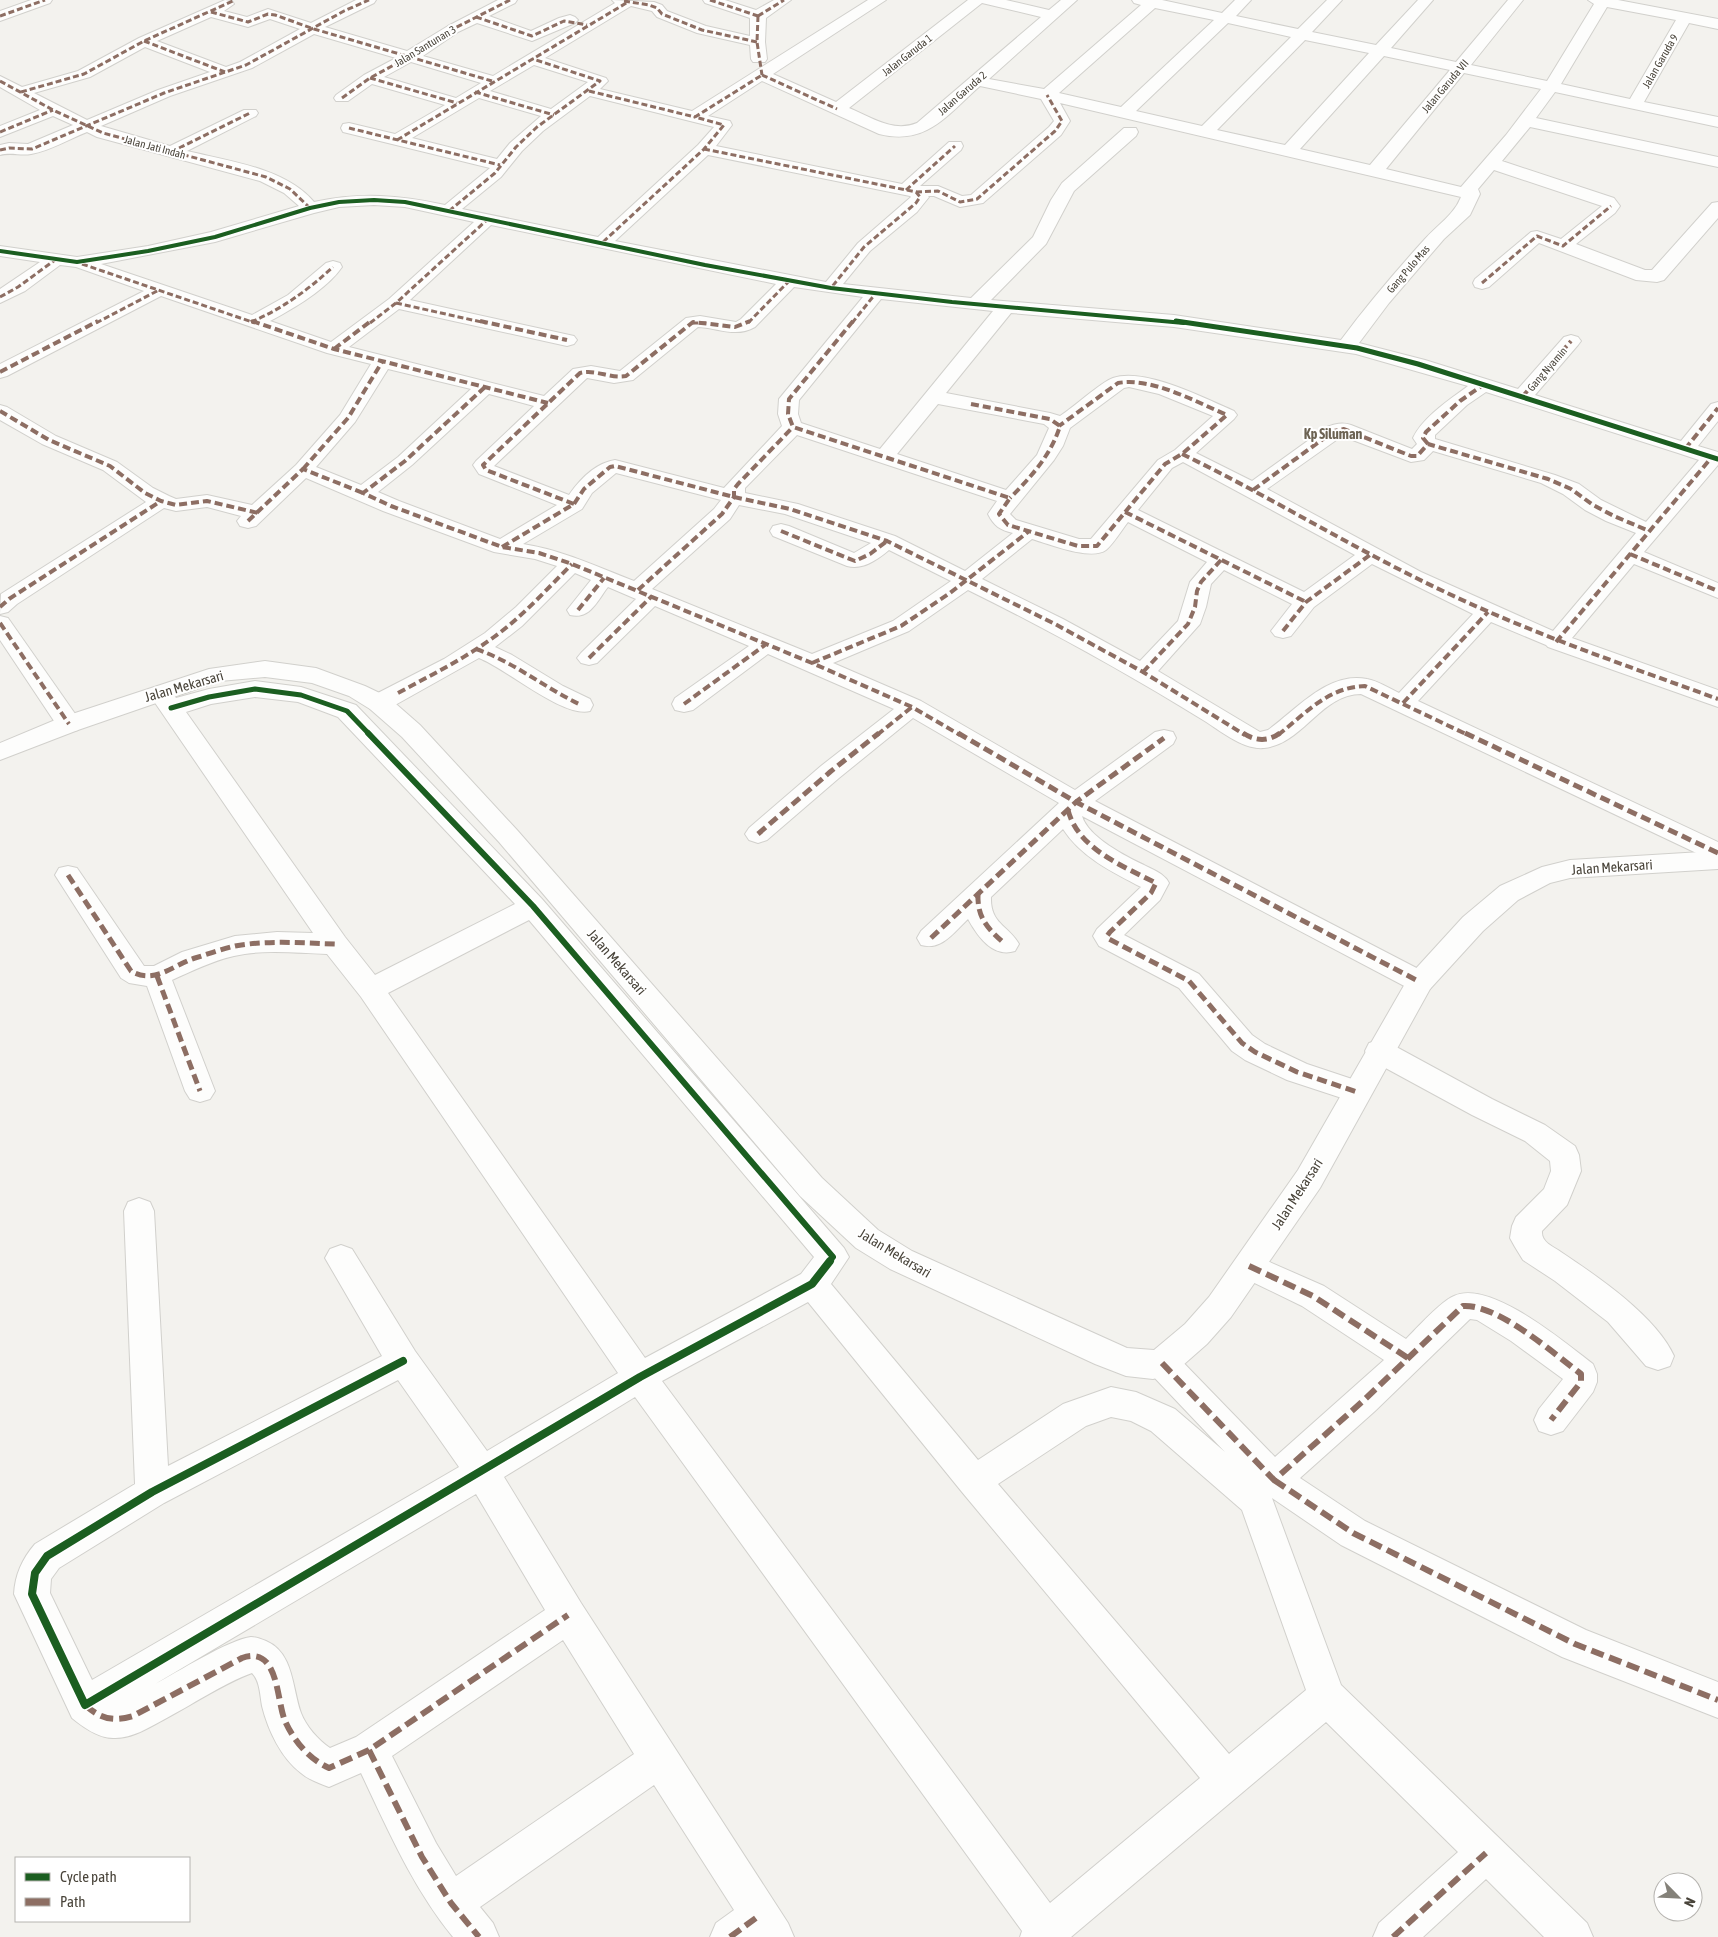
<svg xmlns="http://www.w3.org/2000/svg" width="1718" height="1937" font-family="'Asap Condensed',sans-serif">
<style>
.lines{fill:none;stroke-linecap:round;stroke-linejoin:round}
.minor-casing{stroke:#d1d0cc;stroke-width:2}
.tertiary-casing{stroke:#d1d0cc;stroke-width:2}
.minor{fill:#fdfdfc;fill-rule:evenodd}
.tertiary{fill:#fdfdfc;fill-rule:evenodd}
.quiet-far3{stroke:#8d6e63;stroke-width:3;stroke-dasharray:6 3;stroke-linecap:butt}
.quiet-far2{stroke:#8d6e63;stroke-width:4;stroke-dasharray:8 4;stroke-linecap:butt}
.quiet-far1{stroke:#8d6e63;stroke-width:5;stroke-dasharray:10 5;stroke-linecap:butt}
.quiet{stroke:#8d6e63;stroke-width:6;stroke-dasharray:13 6;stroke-linecap:butt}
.cycleway-far3-casing{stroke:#fff;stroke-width:5.5}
.cycleway-far2-casing{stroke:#fff;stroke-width:8}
.cycleway-far1-casing{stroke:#fff;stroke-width:9}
.cycleway-casing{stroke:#fff;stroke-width:11}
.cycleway-far3{stroke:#1b5e20;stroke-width:4}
.cycleway-far2{stroke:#1b5e20;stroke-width:5}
.cycleway-far1{stroke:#1b5e20;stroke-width:6}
.cycleway{stroke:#1b5e20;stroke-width:8}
.labels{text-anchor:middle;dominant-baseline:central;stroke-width:4;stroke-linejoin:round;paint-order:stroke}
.far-street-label{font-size:11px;fill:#49443a;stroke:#fff}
.far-quarter-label{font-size:14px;font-weight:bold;fill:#6b6252;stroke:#fff}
.street-label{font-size:14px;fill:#49443a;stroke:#fff}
</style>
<rect width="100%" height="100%" fill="#f3f2ee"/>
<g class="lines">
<defs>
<g id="minor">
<path d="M31,0H52L50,3L0,21V11Z"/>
<path d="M225,0L232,1L234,4L224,11L247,17L268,9L311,23L356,0H376L374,3L325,27L407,51L448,26L498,0H517L515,3L489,16L531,31L559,18L570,15L575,17L578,20L575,23L532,41L477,23L458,32L423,56L493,76L615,3L612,0L654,2L662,5L667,11L706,26L750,36V18L705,3L703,0H725L756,10L774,0H791L766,18L765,42L767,59L765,62H753L751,59L750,45L697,33L657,17L652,11L631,6L545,58L606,78L608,81L600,89L692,111L868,0H886L773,74L836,102L968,0H1006L1049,10L1061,0H1077L989,79L1044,89L1141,5L1134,3L1132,0H1162L1222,13L1235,0H1251L1236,16L1298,29L1327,0H1342L1312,32L1376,45L1418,0H1433L1391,48L1456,62L1508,0H1523L1471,65L1547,81L1594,4L1588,0H1618L1718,19V29L1689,23L1644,102L1718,117V127L1555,92L1536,118L1718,157V167L1530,127L1502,161L1614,198L1620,206L1615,213L1576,244L1645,270H1652L1712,203L1718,202V218L1664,280L1657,282L1636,280L1539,243L1489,287L1482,289L1475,287L1473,283L1475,279L1531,232L1537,231L1561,239L1602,206L1494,170L1478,189L1480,194L1470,215L1444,239L1389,303L1359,343L1425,360L1518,389L1564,337L1571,335L1578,337L1581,341L1578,345L1535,395L1681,441L1711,404L1718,402V421L1698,446L1718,452V465L1644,552L1718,583V598L1634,564L1572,638L1718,690V707L1548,647L1546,645L1491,622L1418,701L1718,842V862L1709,859L1361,694C1321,694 1303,744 1264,748C1243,750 1221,731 1203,720C1127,673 1049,630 968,590L909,631L833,663L921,701L1075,790L1155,732L1164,730L1173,732L1176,738L1173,744L1095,801L1430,975L1434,982L1430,989L1420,992L1410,989L1082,816C1088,837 1125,856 1144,865C1153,870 1164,873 1169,883L1160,900L1124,935L1199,974L1252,1035L1265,1044L1307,1064L1367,1084L1372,1092L1367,1100L1357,1103L1287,1080L1245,1060L1232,1051L1179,988L1099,946L1093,936L1097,929L1141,887C1112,872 1081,857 1063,829L991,897C990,924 1008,925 1019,944L1015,951C993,958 978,937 968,919C954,932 942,951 921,945L917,938L921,931L1059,803L913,718L839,778L767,840L758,843L749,840L745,834L749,828L821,766L894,709L768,654L693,710L684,712L675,710L672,704L675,698L749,646L655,606L597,663L589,665L581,663L577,658L581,653L636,599L608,587C597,601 590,620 570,615L567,610L591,580L575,573L522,626L495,647L512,655L563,686L590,699L593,705L590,711C563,718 507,669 479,658L388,709L379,711L370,709L367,703L370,697L444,659L485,633L516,607L557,566L535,559L494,552L383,511L306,478L256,526L248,528L240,526L237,521L241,516L207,507L176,511L164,508L17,604L8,612L0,614L1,594L146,502L103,470L42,444L0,420V405L7,407L56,436L117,462L153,488L169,496L176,499L207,495L252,505L296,465L340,415L371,364L327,353L161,296L7,376L0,378V364L144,291L76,267L60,265L25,291L0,303V289L40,262L0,256V246L77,257L148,246L211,232L299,206L284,193L260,181L97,137L87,132C69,139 50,151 31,154C21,156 11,152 0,155V145L9,143L28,144L73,125L53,116L0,137V126L40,110L0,87V76L22,87L78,71L139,38ZM982,3L1041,17L917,123C893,133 871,117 849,108ZM1607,7L1676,20L1630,99L1561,84ZM1155,8L1214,20L1121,107L1059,93ZM211,17L248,27L270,19L300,29L240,62L226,67L157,41ZM1228,23L1291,37L1202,126L1136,111ZM314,34L396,58L364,75L336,95L334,98L336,101H348L372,84L445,105L395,134L349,123L343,124L341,128L343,132L490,168L445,205C399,195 361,192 314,202C286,168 228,161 187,151L256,116L258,113L256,110H244L170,146L101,126L170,96L252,68ZM1305,40L1369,53L1285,145L1217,130ZM145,47L210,72L158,90L87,120L34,93L90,77ZM1384,56L1450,70L1370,165L1300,149ZM411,62L481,83L456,98L384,77ZM534,65L588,82L551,109L490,91ZM1464,73L1541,89L1506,135L1461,187L1386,169ZM762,81L879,134C927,146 947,115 980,86L1041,99L1054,121L1049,127L971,195L962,196L938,186H920L961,150L963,146L961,142H949L902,184L716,146L732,125L730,121L708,116ZM590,96L714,127L698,145L598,237L462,209L501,177L522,151L543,131ZM479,98L541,116L510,143L497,159L412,138ZM1060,103L1461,197C1454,215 1437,225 1424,240C1395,272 1367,305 1341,340L1174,315L991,300L1046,244L1074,191L1136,136L1138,132L1136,128H1124L1062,183L1051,200L1033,237L971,298L843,284L870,251L917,212L929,197L928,196H934L960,207L983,203L1061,135L1070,121ZM708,155L910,196L911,197L858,243L826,282L615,241ZM374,205L405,207L474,222L389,299L331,342L270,321C293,309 327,289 342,267L340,263L333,261L326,263L288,295L252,315L101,264L215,242L314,213L339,207ZM491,225L776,284L741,319L736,322L700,316L686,318L620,371L591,366L573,369L544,396L349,347L399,309L567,346L574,344L577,340L574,336L410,300ZM794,287L863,297L779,399L778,414L782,426L724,488L615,460C596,463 580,479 569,495L494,466L587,378L614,383L633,380L698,327C719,328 735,338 755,327ZM881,299L993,311L880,449L801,423L798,414L799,400ZM1011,313L1174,327L1356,354L1468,386C1449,400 1423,417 1413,438L1417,444L1412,449L1351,425C1342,422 1335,424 1327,427L1252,481L1196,453L1234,419L1237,415L1234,411C1204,398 1144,367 1113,378C1101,382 1073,408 1060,416L1050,413L946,393ZM388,369L471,389L398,457L361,485L316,467L355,422ZM1129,387L1159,394L1213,416L1175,450L1158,460L1091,539H1079L1016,520L1010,514L1054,460L1063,446L1070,428L1124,388ZM1486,392L1678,453L1699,460L1646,522L1601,500L1579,484L1555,475L1435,439V435L1467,405ZM489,394L534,406L476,461L473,465L479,474L557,505L500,539L399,501L378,492L412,465ZM938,404L1044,424L1049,428L1037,455L1006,490L897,454ZM797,435L997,501L988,514C994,526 1000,530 1013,533L965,571L895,536L798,504L745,493V488ZM1342,436L1411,462L1424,460L1433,451L1541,483L1563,494L1585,510L1606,521L1636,533L1553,631L1421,572L1267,489ZM1183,462L1355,555L1304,592L1138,510L1172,468ZM616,473L721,500L714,509L634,581C598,567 562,550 523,544L582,509L592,493ZM739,505L785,514L871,543L854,553L789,526L781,524L773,526L770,531L773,536L847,566C863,570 877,560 889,550L951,581L893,621L812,654L652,589L730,519ZM1128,522L1207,562L1190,582L1178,621L1140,661L1063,619L982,579L1032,539C1049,544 1091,561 1106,550C1114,543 1121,531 1128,522ZM1372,564L1473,614L1399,693C1389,688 1378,681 1367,679C1328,671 1296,710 1268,730L1260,732L1158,671L1200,624L1206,607L1211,584L1224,570L1292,604L1271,631L1275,636L1283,638L1291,636L1314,607Z"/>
<path d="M0,616L8,618L78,718L81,724L78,730L69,732L60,730L0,640Z"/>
<path d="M255,681L301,687L356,705L542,899L844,1248L849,1257L831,1284L978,1460L1063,1404L1111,1387L1136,1392L1175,1409L1225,1452L1150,1373L1146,1363L1150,1353L1162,1349L1174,1353L1275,1457L1384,1360L1302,1306L1238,1275L1233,1266L1238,1257L1249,1253L1324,1286L1406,1339C1417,1328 1441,1301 1454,1296C1490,1279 1564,1342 1593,1364L1597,1374V1382L1593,1392L1563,1431L1551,1435L1539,1431L1534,1420L1539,1409L1563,1379L1511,1341L1477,1320L1470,1319L1375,1411L1300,1478L1365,1521L1586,1630L1718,1682V1718L1562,1657L1341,1545L1272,1498L1341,1685L1587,1923L1593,1937H1544L1486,1879L1423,1937H1373L1379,1923L1458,1852L1326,1722L1071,1937H1020L1022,1931L635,1397L504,1477L581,1603L788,1923L794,1937H710L716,1923L734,1910L654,1785L480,1907L493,1923L499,1937H453C413,1888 388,1830 361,1773L329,1787C319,1783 309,1780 301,1773C281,1758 268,1730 262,1706C260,1695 260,1681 252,1673C224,1683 190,1706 163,1720C148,1728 131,1739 113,1738C98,1738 83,1727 72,1718L14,1594C15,1575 22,1559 35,1544L135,1484L124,1211L128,1202L139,1198L150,1202L154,1211L168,1466L382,1356L325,1258L330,1249L341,1245L352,1249L415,1351L487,1451L618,1373L361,997L327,954C297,953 264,949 234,956C212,961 192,971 172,980L215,1091L210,1099L200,1102L190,1099L185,1091L147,986L129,983L121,978L55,875L59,868L68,866L77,868L144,966H154L182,952L235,936L277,932L313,933L149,694L153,689C165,685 169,688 176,698L209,689ZM255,697L298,702L338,717L515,904L375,975L345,937L186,712L211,704ZM529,920L814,1257L801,1274L645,1358L388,993ZM808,1302L962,1492L1200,1778L1050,1903L662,1381ZM398,1380L459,1467L92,1680L50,1593L51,1579L59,1568L164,1503ZM1111,1417L1131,1421L1151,1431L1242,1510L1306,1690L1229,1754L998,1484L1086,1426ZM476,1494L545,1610L356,1737L330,1748C318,1740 306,1726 301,1713C292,1688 294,1653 266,1641C261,1639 256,1637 251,1637C230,1639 176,1673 155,1684ZM563,1640L634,1754L456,1876L436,1843L392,1756Z"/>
<path d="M1379,1040L1389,1043L1492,1099L1545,1125L1575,1146L1579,1155L1581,1171L1567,1205L1542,1231C1541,1242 1552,1246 1561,1252C1597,1276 1656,1316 1674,1356L1670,1366L1658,1370L1646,1366L1608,1322L1555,1281L1523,1260L1515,1247L1510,1238L1512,1226L1516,1217L1544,1189L1551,1171L1550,1161L1525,1141L1472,1115L1369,1059L1365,1051L1369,1043Z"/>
</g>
<path id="tertiary" d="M265,661L316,668L365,686L388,697L420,725L517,830L822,1178L878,1230L912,1251L1127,1348L1154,1350L1185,1324L1209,1297L1298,1170L1410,975L1463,917L1500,886L1542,867L1570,860L1718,851V869L1570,878L1550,883L1518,900L1483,931L1430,989L1320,1188L1231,1317L1207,1344L1174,1373L1153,1379L1126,1376L1095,1364L890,1269L856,1248L800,1196L499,842L402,737L370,709L349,696L312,683L265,677L220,681L78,730L0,760V743L60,718L209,669Z"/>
</defs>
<!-- minor casing -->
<use href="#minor" class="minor-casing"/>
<!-- tertiary casing -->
<use href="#tertiary" class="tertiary-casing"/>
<!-- minor -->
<use href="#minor" class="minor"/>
<!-- tertiary -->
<use href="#tertiary" class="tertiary"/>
<!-- quiet-far3 -->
<g class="quiet-far3">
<path d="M710,0L758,16"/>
<path d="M624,1L649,5L657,8L662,14L702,30L757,42"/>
<path d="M211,12L248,22L268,14L275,15L314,29L492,81"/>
<path d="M0,16L45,0"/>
<path d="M758,16L757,42L762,75"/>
<path d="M758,16L784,0"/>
<path d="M476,17L532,36L564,21L587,25"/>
<path d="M144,41L225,72"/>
<path d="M762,75L837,109"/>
<path d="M370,78L457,103"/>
<path d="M0,81L53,110L103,133L266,177L290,189L310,208"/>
<path d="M589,91L695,117"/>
<path d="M21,92L84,74L144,41L235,0"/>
<path d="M475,92L554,115"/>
<path d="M342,98L370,78L427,47L453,29L510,0"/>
<path d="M349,128L500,165"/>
<path d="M0,132L53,110"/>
<path d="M397,140L628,2"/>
<path d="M704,149L916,192L920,197L916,203L864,247L831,288"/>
<path d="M0,150L9,148L32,149L164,93L246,65L344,11L369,0"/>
<path d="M171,152L250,113"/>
<path d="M906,190L955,146"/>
<path d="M916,192L938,191L960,202L977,199L1055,131L1062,121L1047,95"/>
<path d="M449,211L495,173L516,147L537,127L600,81L533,59"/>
<path d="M603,242L704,149L724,125L695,117L762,75"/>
<path d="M82,264L255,323"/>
<path d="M1482,283L1537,236L1563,246L1611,206"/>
<path d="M0,297L18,287L55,260"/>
<path d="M396,303L486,323"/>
<path d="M251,322C282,309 308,290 333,267"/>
<path d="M96,323L159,290"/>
<path d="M370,323L396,303L488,219"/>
<path d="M692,323H706"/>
<path d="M748,323L790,280"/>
<path d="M852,323L876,293"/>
</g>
<!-- quiet-far2 -->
<g class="quiet-far2">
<path d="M252,321L334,349L548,403"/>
<path d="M480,321L567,340"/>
<path d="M853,321L789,399L788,414L793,427L1010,498L999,514L1008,525L1078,546H1097L1165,464L1182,454L1227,415C1196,402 1152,377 1118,383L1059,426"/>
<path d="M251,322L253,321"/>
<path d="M334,349L371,321"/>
<path d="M0,372L98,321"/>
<path d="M485,387L405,461L363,493L391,506L502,547L539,553L572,564L812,663L912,707L960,735"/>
<path d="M1522,397L1571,341"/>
<path d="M971,404L1050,419L1060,426C1051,455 1031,477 1010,498"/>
<path d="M0,411L49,440L110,466L145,493L161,501L176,505L207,501L258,513"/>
<path d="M1428,444L1423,438L1426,432L1460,401L1483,385"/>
<path d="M1685,449L1718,408"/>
<path d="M1182,454C1271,497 1354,549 1443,591C1533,634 1625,665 1718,699"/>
<path d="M303,469L348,418L382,362"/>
<path d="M1253,490L1334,431L1344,429L1411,456H1417L1428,444L1548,479L1571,489L1593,505L1614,516L1649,531"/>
<path d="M574,504L486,470L483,465L580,373C596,369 610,379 626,376L693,322L735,327L750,321"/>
<path d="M1125,512L1306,602"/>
<path d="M248,521L303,469L363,493"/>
<path d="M781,531L855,561L870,554L887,541"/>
<path d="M502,547L574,504L584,489L610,467L615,466L734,497L790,509L887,541L1055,624L1143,672L1245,735"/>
<path d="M1630,554L1718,591"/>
<path d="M638,590L722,514L734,497V489L738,484L793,427"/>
<path d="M0,607L9,599L161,501"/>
<path d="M578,610L604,578"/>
<path d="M0,623L69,724"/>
<path d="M1283,631L1306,602L1370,555"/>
<path d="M1556,642L1712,457"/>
<path d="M476,649C514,662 545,688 581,705"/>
<path d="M589,658L652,596"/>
<path d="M812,663L901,626L950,593L1028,532"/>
<path d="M1143,672L1188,624L1195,607L1197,591L1201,582L1221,560"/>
<path d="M398,693C431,675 464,659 494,637C523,616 547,589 572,564"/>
<path d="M1403,703L1488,612"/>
<path d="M684,704L765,645"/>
<path d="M877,735L912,707"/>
<path d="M1278,735C1305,714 1328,687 1365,686L1468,735"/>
</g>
<!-- quiet-far1 -->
<g class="quiet-far1">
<path d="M958,733L1076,802L1420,982"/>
<path d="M1243,733C1255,741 1268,742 1280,733"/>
<path d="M1465,733L1718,853"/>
<path d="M1068,810C1078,849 1123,866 1156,883L1151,893L1110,932L1107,936L1109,939L1189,981L1242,1043L1255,1052L1297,1072L1357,1092"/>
<path d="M758,834L830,772L879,733"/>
<path d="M68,875L131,971C154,985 173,965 195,958C208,954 222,949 235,946C268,940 302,943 335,944"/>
<path d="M978,894C977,918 988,929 1005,944"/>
<path d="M931,938L1076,802L1164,738"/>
<path d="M157,976L200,1091"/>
</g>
<!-- quiet -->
<g class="quiet">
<path d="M1249,1266L1313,1296L1408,1358"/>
<path d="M1162,1363L1274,1480L1363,1401L1463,1306C1498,1304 1553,1353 1581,1374V1382L1551,1420"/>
<path d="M1274,1480L1353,1533L1575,1644L1718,1700"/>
<path d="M85,1705C101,1719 113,1722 133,1716L242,1658C279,1645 276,1699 285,1721C294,1741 309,1759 329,1768L369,1750L568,1615"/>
<path d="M369,1750L422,1857L451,1903L479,1937"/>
<path d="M730,1937L760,1915"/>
<path d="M1393,1937L1486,1853"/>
</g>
<defs>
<path id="cycleway-far3" d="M0,251L77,262L148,251L215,237L310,208L339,202L374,200L405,202L705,265L831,288L952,302L1184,323"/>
<g id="cycleway-far2">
<path d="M1176,321L1357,348L1418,364L1718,459"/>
<path d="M171,708L209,697L255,689L301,695L347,711L370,735"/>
</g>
<path id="cycleway-far1" d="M368,733L533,906L833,1257L829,1262"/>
<path id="cycleway" d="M403,1361L152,1492L47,1556L35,1573L32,1594L85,1705L640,1377L812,1284L830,1261"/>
</defs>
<!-- cycleway-far3 casing -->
<use href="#cycleway-far3" class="cycleway-far3-casing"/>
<!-- cycleway-far2 casing -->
<use href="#cycleway-far2" class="cycleway-far2-casing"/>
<!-- cycleway-far1 casing -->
<use href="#cycleway-far1" class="cycleway-far1-casing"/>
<!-- cycleway casing -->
<use href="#cycleway" class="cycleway-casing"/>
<!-- cycleway-far3 -->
<use href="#cycleway-far3" class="cycleway-far3"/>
<!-- cycleway-far2 -->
<use href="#cycleway-far2" class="cycleway-far2"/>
<!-- cycleway-far1 -->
<use href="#cycleway-far1" class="cycleway-far1"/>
<!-- cycleway -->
<use href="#cycleway" class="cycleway"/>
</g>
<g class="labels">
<!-- far-street labels -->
<g class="far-street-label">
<text transform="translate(425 46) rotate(-31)">Jalan Santunan 3</text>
<text transform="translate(907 55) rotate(-38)">Jalan Garuda 1</text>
<text transform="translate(1660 61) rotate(-60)">Jalan Garuda 9</text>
<text transform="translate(1445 86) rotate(-50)">Jalan Garuda VII</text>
<text transform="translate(962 93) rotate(-41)">Jalan Garuda 2</text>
<text transform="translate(155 147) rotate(15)">Jalan Jati Indah</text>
<text transform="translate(1408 269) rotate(-49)">Gang Pulo Mas</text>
<text transform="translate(1547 369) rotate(-49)">Gang Nyamin</text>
</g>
<!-- far-quarter labels -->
<g class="far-quarter-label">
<text x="1333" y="434">Kp Siluman</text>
</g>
<!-- street labels -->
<g class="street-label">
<text transform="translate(184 686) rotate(-16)">Jalan Mekarsari</text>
<text transform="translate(1612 867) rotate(-4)">Jalan Mekarsari</text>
<text transform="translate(617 962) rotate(49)">Jalan Mekarsari</text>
<text transform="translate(1297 1194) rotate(-57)">Jalan Mekarsari</text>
<text transform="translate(895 1253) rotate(31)">Jalan Mekarsari</text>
</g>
</g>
<!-- legend -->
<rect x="15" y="1857" width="175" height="65" fill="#ffffff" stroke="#b6b4b0"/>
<rect x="25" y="1873" width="25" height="8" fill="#1b5e20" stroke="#b6b4b0"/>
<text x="60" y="1882" font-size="15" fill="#49443a">Cycle path</text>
<rect x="25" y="1898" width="25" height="8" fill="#8d6e63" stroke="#b6b4b0"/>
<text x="60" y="1907" font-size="15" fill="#49443a">Path</text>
<!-- north arrow -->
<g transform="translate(1678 1897) rotate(114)"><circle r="24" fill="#ffffff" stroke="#b6b4b0"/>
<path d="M0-4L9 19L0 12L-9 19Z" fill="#848179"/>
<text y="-8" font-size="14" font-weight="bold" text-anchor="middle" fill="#49443a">N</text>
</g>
</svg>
